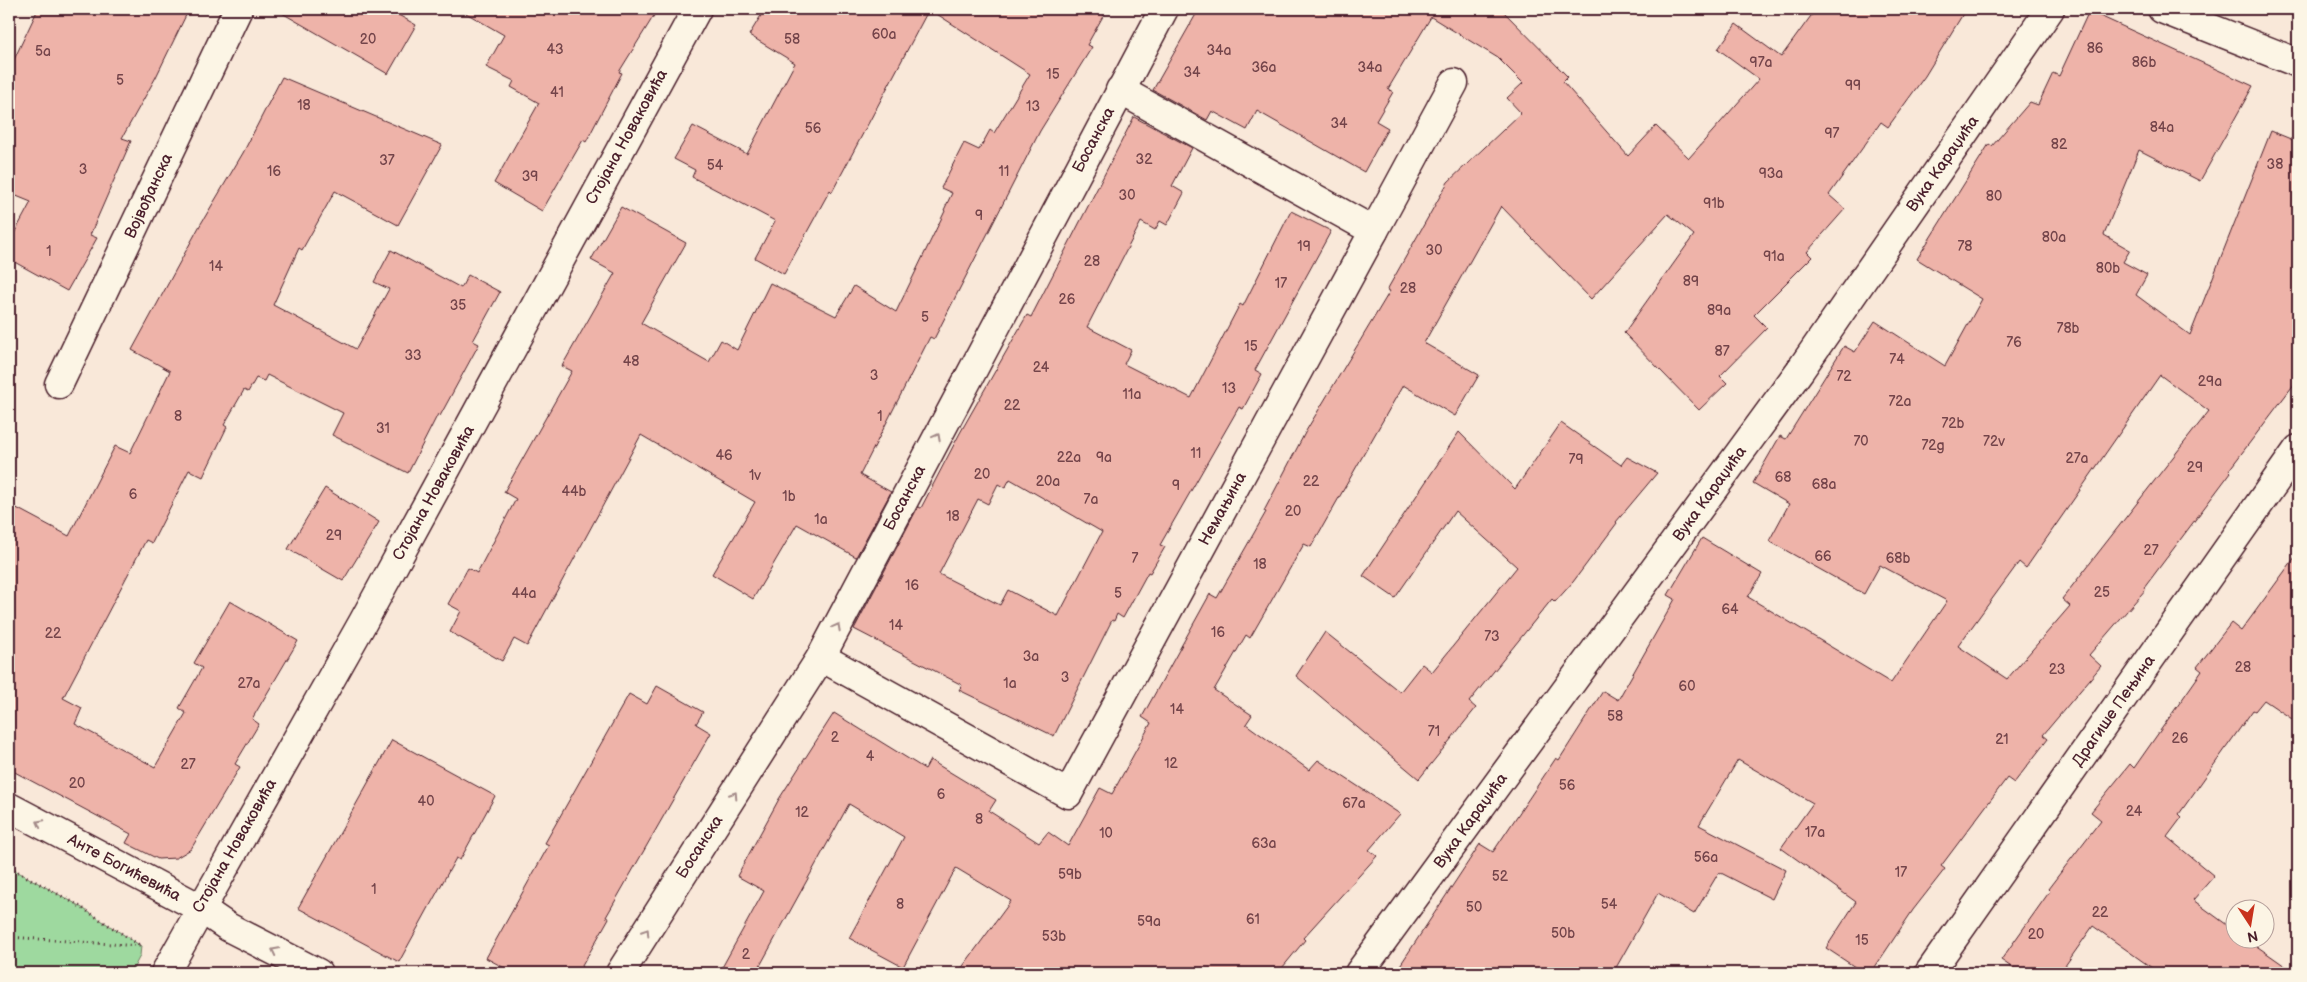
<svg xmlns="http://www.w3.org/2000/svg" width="2307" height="982" font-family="'Balsamiq Sans',sans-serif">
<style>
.green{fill:#9ed99f;stroke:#747c65}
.building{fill:#eeb3a9;stroke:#4a1f2b;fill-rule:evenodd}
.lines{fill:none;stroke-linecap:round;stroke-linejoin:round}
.street-casing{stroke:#4a1f2b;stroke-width:31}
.path{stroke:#4a1f2b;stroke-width:3;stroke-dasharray:1 4;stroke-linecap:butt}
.street{stroke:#fcf5e5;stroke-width:28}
.oneway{stroke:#a38a88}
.labels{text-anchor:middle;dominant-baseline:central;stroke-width:4;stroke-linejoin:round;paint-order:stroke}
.number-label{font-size:14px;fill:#73444a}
.street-label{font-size:16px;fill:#4a1f2b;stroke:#fcf5e5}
</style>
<rect width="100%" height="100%" fill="#f9e8d9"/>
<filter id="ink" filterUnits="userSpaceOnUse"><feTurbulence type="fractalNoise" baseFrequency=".02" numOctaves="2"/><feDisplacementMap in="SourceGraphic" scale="10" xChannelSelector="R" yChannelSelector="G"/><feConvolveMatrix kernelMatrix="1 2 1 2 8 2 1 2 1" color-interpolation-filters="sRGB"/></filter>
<g filter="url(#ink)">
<!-- green -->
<path class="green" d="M9,867L76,904L141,946L140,956L131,973H9Z"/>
<!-- building -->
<g class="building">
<path d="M38,9H189L156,77L122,138L131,141L90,235L97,238L67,291L9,259V243L31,202L9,193V70Z"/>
<path d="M275,9H388L416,25L388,74Z"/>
<path d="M459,9H658L619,72L622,73L586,142L583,140L542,211L494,183L539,103L511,87L514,81L486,67L504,35Z"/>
<path d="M765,9H1107L1087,45L1092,47L1040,131L934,339L930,337L860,475L891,492L856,557L797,524L753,599L712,574L755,502L641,435L527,646L514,639L502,661L450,632L461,611L448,604L468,568L477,573L516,499L504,492L572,371L562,366L615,273L591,260L621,207L686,243L641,323L709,362L721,340L737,350L770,283L836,316L854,286L896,312L945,211L944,210L952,193L941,188L964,143L979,150L990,130L994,133L1030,74L929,9L832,192L830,190L784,274L755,258L775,221L692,177L695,170L674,159L693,126L747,154L795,63L749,35Z"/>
<path d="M1199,9H1501L1568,77L1563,82L1628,156L1656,126L1689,158L1759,79L1718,49L1736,24L1781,57L1816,9H1966L1925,76L1888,127L1881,122L1829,195L1845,209L1807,252L1812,257L1754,315L1767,328L1720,376L1727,383L1699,410L1624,333L1694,235L1668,214L1591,299L1501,206L1424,343L1479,375L1455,416L1403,385L1311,547L1304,544L1250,638L1246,635L1214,690L1252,715L1246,724L1309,770L1318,760L1400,814L1369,850L1377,856L1303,938L1305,940L1278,973H958L1011,901L956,868L903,967L849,938L904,837L849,804L756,973H719L764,891L737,876L779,799L834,713L925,769L930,760L996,800L989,811L1039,843L1048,832L1068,846L1100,788L1112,794L1151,723L1142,717L1210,594L1217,598L1266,512L1264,511L1306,431L1390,291L1387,290L1448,182L1521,113L1507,98L1523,83L1498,58L1431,17L1388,89L1393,92L1376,121L1388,128L1364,172L1257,111L1247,130L1212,111L1207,120L1153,90Z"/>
<path d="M2089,11L2253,86L2200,181L2139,150L2104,235L2130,250L2123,262L2147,275L2136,295L2190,335L2271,131L2298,142V379L2229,470L2231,472L2144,588L2146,589L2089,655L2101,666L2043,735L2048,739L2014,783L2007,778L1941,866L1945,869L1913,910L1871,973H1864L1826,948L1856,902L1781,848L1813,803L1738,760L1699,825L1786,870L1772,899L1719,872L1694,914L1658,893L1613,973H1395L1480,844L1493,852L1556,758L1559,760L1603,691L1618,700L1675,599L1668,595L1702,538L1762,574L1748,597L1891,683L1947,601L1880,565L1864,594L1769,541L1789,504L1753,483L1780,436L1786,439L1844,346L1855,352L1875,321L1945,366L1982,299L1917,259L1989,144L1992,146L2030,102L2038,105L2053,73L2059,76ZM2160,375L2209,411L2062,599L2070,606L2007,679L1958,646L2019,562L2026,568Z"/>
<path d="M282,77L442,145L398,225L335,191L302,250L299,248L273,305L356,349L389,289L374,282L391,250L461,288L468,275L500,292L473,341L479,344L440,416L438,414L408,473L332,435L343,413L267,375L264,381L256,378L248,392L244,390L224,425L227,427L203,477L189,470L152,543L146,540L63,698L82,708L75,724L155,767L186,713L179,708L202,668L194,663L230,601L298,641L252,719L259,724L235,764L240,767L191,849L176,858L158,859L126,843L131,834L9,769V504L69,536L115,446L130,453L170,371L132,350L199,227L243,153Z"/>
<path d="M1134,117L1192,148L1172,186L1184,193L1167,225L1160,221L1155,230L1141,222L1087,327L1131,350L1124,364L1191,398L1240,304L1243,306L1291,211L1331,231L1255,370L1262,374L1243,409L1239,407L1160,545L1165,547L1150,573L1148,572L1123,618L1117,614L1114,621L1112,620L1054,736L959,690L962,685L854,629L918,507L921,508L960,433L1027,315L1031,317ZM1010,479L1102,532L1058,616L1008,590L1000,605L939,574L978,499L988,504L998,484L1005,488Z"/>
<path d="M1561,423L1621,465L1627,457L1657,473L1616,522L1617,523L1573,582L1555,602L1552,599L1469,702L1476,708L1419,779L1296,676L1325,632L1400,692L1422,664L1432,672L1517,567L1455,511L1395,598L1363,576L1459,432L1515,489Z"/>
<path d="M325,488L379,522L343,581L288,549Z"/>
<path d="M2298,553V723L2264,700L2255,711L2253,710L2179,814L2182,817L2167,837L2214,876L2193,900L2234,930V940H2248L2295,973H2159L2093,926L2060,973H2020L2001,960L2050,891L2048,889L2101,820L2091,812L2130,764L2134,768L2202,671L2197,667L2231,623L2241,631Z"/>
<path d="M657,686L703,712L696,724L711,733L606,917L609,918L578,973H514L486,958L549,845L545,843L629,694L647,704Z"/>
<path d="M392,740L495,796L460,860L456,858L399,962L298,908Z"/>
</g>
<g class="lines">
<defs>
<g id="street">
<path d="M2162,9L2298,63"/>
<path d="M1374,231L1454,83"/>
<path d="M59,384L238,9"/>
<path d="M821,657L1068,794L1374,231L1120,90"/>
<path d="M9,807L200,908L228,927L318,973"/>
<path d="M165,973L363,622L697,9"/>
<path d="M620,973L821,657L1164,9"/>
<path d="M1359,973L1801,369L2050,9"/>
<path d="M1929,973L2298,449"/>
</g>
</defs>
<!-- street casing -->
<use href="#street" class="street-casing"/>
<!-- path -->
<g class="path">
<path d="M9,867L76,904L141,946"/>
<path d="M9,937L140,946"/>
</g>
<!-- street -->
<use href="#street" class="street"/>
</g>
<!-- one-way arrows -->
<defs><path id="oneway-chevron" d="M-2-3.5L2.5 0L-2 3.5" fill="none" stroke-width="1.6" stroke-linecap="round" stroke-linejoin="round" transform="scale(1.25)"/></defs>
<g class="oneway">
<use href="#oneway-chevron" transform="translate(937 437) rotate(-62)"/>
<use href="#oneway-chevron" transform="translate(837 627) rotate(-62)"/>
<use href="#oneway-chevron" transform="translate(734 795) rotate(-57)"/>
<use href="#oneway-chevron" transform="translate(40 823) rotate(-152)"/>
<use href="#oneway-chevron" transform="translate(646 932) rotate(-57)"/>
<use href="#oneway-chevron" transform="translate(275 951) rotate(-153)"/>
</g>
</g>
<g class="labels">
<!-- number labels -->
<g class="number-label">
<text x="884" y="34">60a</text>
<text x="368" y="39">20</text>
<text x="792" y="39">58</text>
<text x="2095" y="48">86</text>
<text x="555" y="49">43</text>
<text x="1219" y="50">34a</text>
<text x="43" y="51">5a</text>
<text x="1761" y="62">97a</text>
<text x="2144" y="62">86b</text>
<text x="1264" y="67">36a</text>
<text x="1370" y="67">34a</text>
<text x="1192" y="72">34</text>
<text x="1053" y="74">15</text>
<text x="120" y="80">5</text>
<text x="1853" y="85">99</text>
<text x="557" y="92">41</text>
<text x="304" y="105">18</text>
<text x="1033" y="106">13</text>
<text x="1339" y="123">34</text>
<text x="2162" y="127">84a</text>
<text x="813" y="128">56</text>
<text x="1832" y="133">97</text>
<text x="2059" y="144">82</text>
<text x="1144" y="159">32</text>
<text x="387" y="160">37</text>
<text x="2275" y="164">38</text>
<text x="715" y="165">54</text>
<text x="83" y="169">3</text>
<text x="274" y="171">16</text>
<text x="1004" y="171">11</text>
<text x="1771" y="173">93a</text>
<text x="530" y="176">39</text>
<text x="1127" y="195">30</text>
<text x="1994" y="196">80</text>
<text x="1714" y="203">91b</text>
<text x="979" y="215">9</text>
<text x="2054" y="237">80a</text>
<text x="1304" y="246">19</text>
<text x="1965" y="246">78</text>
<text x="1434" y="250">30</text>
<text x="49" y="251">1</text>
<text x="1774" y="256">91a</text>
<text x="1092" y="261">28</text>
<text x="216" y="266">14</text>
<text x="2108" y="268">80b</text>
<text x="1691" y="281">89</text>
<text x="1281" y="283">17</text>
<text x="1408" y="288">28</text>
<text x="1067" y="299">26</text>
<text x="458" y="305">35</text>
<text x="1719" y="310">89a</text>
<text x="925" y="317">5</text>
<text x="2068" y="328">78b</text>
<text x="2014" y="342">76</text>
<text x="1251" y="346">15</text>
<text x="1722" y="351">87</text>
<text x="413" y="355">33</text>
<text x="1897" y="359">74</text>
<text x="631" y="361">48</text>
<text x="1041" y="367">24</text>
<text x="874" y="375">3</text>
<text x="1844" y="376">72</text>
<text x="2210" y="381">29a</text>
<text x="1229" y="388">13</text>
<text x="1132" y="394">11a</text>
<text x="1900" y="401">72a</text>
<text x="1012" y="405">22</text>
<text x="178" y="416">8</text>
<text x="880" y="416">1</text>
<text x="1953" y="423">72b</text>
<text x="383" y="428">31</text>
<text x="1861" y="441">70</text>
<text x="1994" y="441">72v</text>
<text x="1933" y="445">72g</text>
<text x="1196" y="453">11</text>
<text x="724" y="455">46</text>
<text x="1069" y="457">22a</text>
<text x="1104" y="457">9a</text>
<text x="2077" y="458">27a</text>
<text x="1576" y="459">79</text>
<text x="2195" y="467">29</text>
<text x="982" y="474">20</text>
<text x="755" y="475">1v</text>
<text x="1783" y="477">68</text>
<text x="1048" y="481">20a</text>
<text x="1311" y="481">22</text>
<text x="1824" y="484">68a</text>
<text x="1176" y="485">9</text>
<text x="574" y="491">44b</text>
<text x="133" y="494">6</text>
<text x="789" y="496">1b</text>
<text x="1091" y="499">7a</text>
<text x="1293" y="511">20</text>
<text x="953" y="516">18</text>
<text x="821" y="519">1a</text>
<text x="334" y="535">29</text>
<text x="2151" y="550">27</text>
<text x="1823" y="556">66</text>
<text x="1135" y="558">7</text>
<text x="1898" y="558">68b</text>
<text x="1260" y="564">18</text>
<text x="912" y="585">16</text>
<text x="2102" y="592">25</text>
<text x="524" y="593">44a</text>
<text x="1118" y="593">5</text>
<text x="1730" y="609">64</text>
<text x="896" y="625">14</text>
<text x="1218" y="632">16</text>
<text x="53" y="633">22</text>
<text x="1492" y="636">73</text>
<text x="1031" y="656">3a</text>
<text x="2243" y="667">28</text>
<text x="2057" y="669">23</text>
<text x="1065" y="677">3</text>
<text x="249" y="683">27a</text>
<text x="1010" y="683">1a</text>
<text x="1687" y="686">60</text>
<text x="1177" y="709">14</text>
<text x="1615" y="716">58</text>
<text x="1434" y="731">71</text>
<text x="835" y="737">2</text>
<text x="2180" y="738">26</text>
<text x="2002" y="739">21</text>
<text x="870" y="756">4</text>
<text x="1171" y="763">12</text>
<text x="188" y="764">27</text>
<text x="77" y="783">20</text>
<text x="1567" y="785">56</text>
<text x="941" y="794">6</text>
<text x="426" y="801">40</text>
<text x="1354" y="803">67a</text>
<text x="2134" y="811">24</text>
<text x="802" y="812">12</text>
<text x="979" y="819">8</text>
<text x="1815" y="832">17a</text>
<text x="1106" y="833">10</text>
<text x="1264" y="843">63a</text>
<text x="1706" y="857">56a</text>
<text x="1901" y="872">17</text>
<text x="1070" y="874">59b</text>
<text x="1500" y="876">52</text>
<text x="374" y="889">1</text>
<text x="900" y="904">8</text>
<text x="1609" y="904">54</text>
<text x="1474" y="907">50</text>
<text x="2100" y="912">22</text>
<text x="1253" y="919">61</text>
<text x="1149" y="921">59a</text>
<text x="1563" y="933">50b</text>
<text x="2036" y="934">20</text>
<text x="1054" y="936">53b</text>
<text x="1862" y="940">15</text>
<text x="746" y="954">2</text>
</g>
<!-- street labels -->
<g class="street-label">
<text transform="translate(627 137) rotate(-61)">Стојана Новаковића</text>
<text transform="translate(1094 140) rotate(-62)">Босанска</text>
<text transform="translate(1943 164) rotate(-55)">Вука Караџића</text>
<text transform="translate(149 196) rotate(-65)">Војвођанска</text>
<text transform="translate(434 493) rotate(-61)">Стојана Новаковића</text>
<text transform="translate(1710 494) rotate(-54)">Вука Караџића</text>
<text transform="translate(905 498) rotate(-62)">Босанска</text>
<text transform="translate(1223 509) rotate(-61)">Немањина</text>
<text transform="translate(2114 711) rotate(-55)">Драгише Пењина</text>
<text transform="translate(1471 821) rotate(-54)">Вука Караџића</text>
<text transform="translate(235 846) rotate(-60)">Стојана Новаковића</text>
<text transform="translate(700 847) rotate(-57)">Босанска</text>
<text transform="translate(124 868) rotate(28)">Анте Богићевића</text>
</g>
</g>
<!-- margin -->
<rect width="2307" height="982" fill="none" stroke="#fcf5e5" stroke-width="30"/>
<rect x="15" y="15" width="2277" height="952" fill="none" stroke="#4a1f2b" stroke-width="2" filter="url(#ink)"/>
<!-- north arrow -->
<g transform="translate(2250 924) rotate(168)"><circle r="24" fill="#fcf5e5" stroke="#b59f9b"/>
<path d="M0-4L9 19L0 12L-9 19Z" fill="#c8321e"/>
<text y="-8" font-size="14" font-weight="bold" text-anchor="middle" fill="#4a1f2b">N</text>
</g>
</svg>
